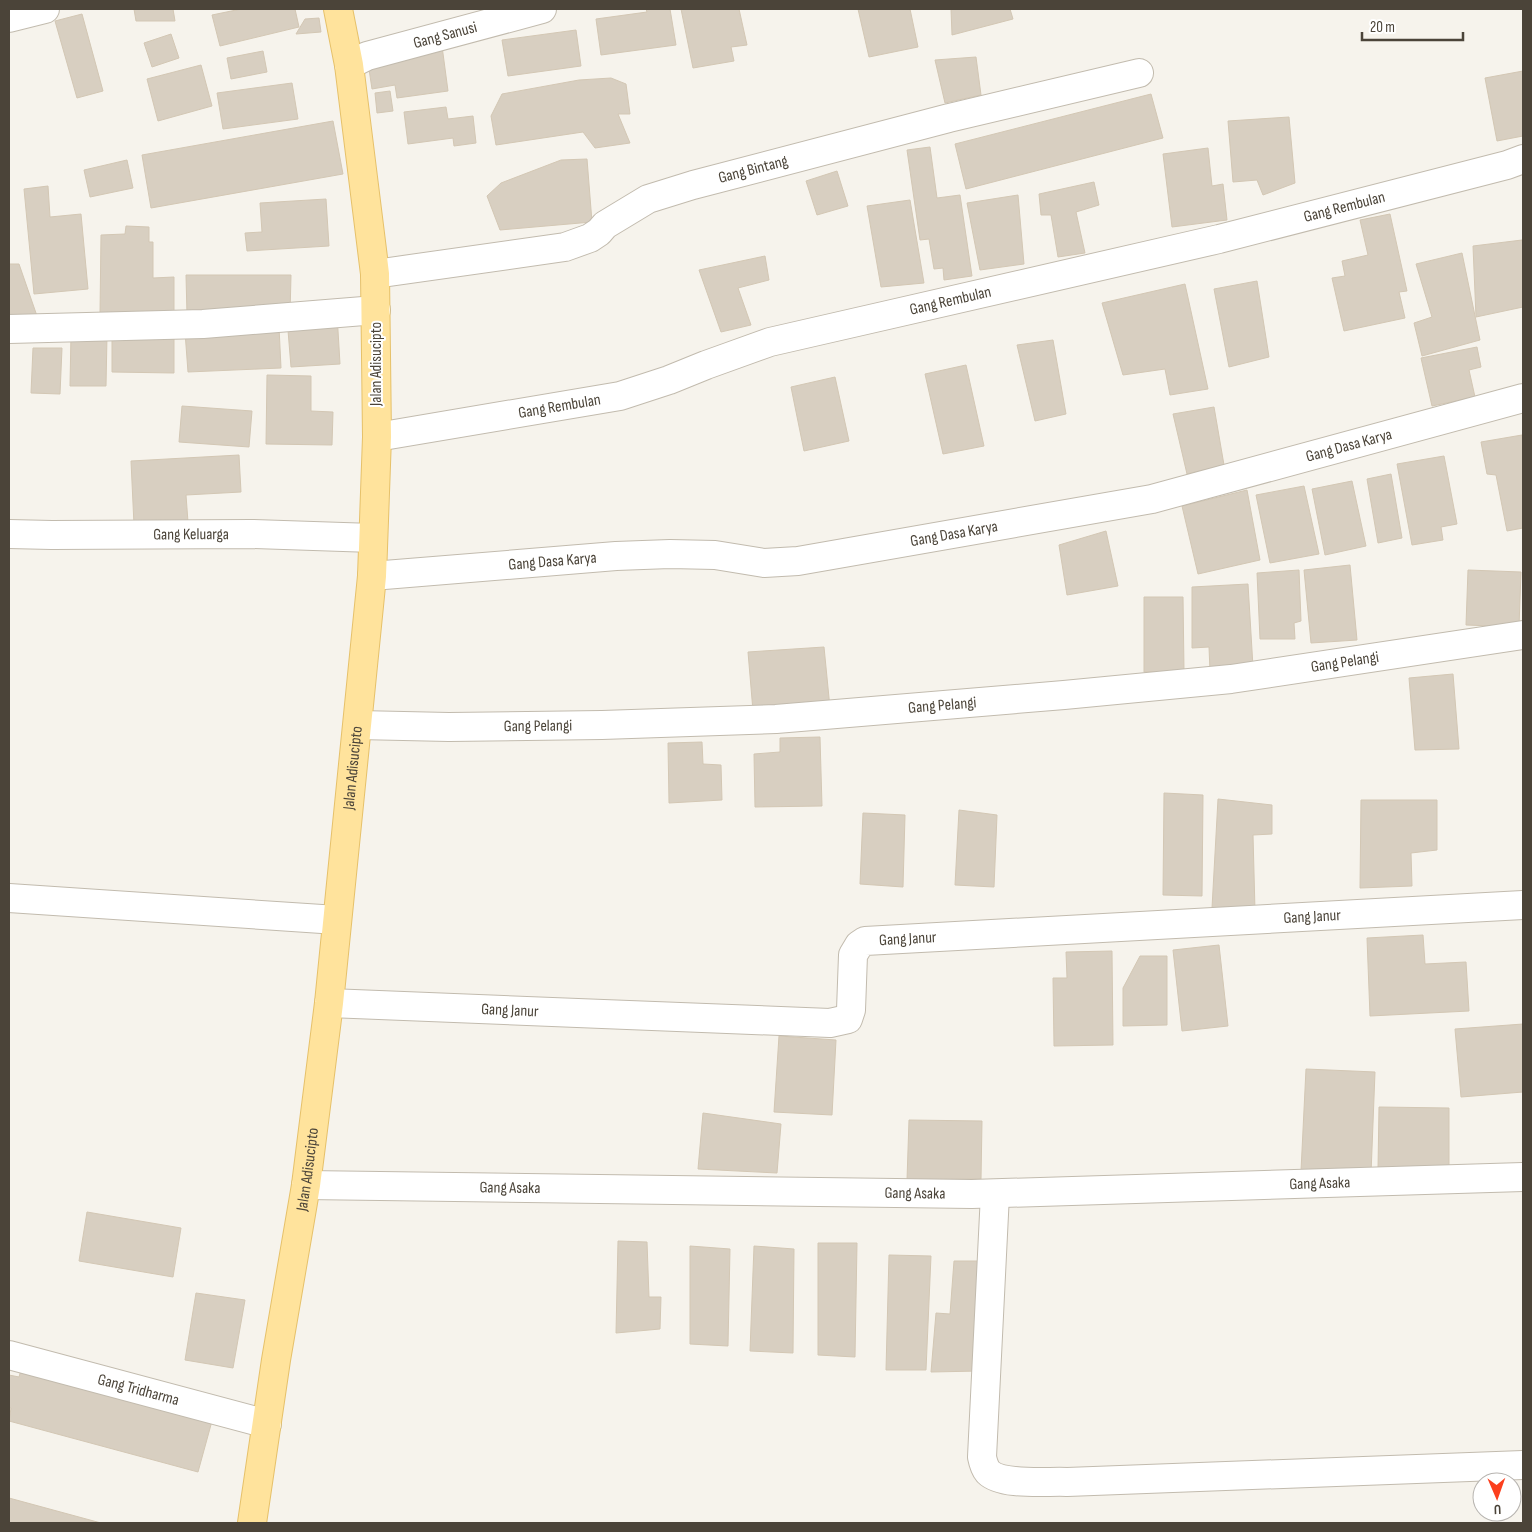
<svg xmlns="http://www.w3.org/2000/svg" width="1532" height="1532" font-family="'Sofia Sans Condensed',sans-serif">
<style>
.building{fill:#d8cfc1;stroke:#d3c7b4}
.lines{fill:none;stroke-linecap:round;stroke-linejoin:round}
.minor-casing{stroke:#c2bbae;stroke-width:30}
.major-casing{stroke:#e6c16a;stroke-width:30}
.minor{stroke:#fff;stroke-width:28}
.major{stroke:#ffe39c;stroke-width:28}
.labels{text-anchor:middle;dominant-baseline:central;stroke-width:4;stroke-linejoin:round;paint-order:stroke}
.street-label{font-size:16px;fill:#4b4439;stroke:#fff}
</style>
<rect width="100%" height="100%" fill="#f6f3ec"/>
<!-- building -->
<g class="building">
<path d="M134,9H173L175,21H136Z"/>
<path d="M241,9H295L299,27L220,46L212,15Z"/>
<path d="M646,9H670L676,45L601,55L596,19L647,12Z"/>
<path d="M681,9H739L747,45L731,47L734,61L693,68Z"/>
<path d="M858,9H910L918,47L869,57Z"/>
<path d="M951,9H1010L1013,19L952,35Z"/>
<path d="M82,14L103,91L77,98L55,21Z"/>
<path d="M319,18L321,32L296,34L305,19Z"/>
<path d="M576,30L581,66L508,76L502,40Z"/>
<path d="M171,34L179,58L152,67L144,43Z"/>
<path d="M442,46L448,91L397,98L395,85L372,89L367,56Z"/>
<path d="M263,51L267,72L231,79L227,58Z"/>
<path d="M976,57L981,95L945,103L935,60Z"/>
<path d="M201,65L212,106L158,121L147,79Z"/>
<path d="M1523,71V136L1497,141L1485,78Z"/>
<path d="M611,78L626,84L630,114H618L630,143L595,148L583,132L496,145L491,116L502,94L579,80Z"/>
<path d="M292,83L298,119L223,129L217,93Z"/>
<path d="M390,91L393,111L377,113L375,93Z"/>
<path d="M1151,94L1163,138L966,189L955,144Z"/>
<path d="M446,107L448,119L473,116L476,143L454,146L453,138L408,144L404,112Z"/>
<path d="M1289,117L1295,183L1263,195L1257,180L1233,182L1228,121Z"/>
<path d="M333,121L343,174L151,208L142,155Z"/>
<path d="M930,147L937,198L960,195L972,276L944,280L943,268L934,269L929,239L920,240L907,150Z"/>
<path d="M1208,148L1212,186L1223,184L1227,220L1172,227L1163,154Z"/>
<path d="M587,159L592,222L500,230L487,196L501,183L561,160Z"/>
<path d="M127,160L133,188L90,197L84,170Z"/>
<path d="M837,171L848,206L817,215L806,181Z"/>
<path d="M1094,182L1099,205L1076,212L1085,253L1058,257L1051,215H1041L1039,194Z"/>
<path d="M48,186L50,217L81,214L88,289L34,294L24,189Z"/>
<path d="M1018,195L1024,264L980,270L967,203Z"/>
<path d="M326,199L329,246L247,251L245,233L262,232L260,203Z"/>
<path d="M910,200L924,283L881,287L867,206Z"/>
<path d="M1390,214L1407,291L1399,292L1405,318L1344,331L1332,278L1345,276L1342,261L1368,255L1360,220Z"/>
<path d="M126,226L149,227V242H153V278L174,277V314H100L101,235L125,234Z"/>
<path d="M1522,240L1523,244V307L1476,317L1473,246Z"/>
<path d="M1462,253L1480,340L1422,356L1414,323L1432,317L1416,264Z"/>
<path d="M765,256L769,280L738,288L751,325L721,332L699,270Z"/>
<path d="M9,264H19L37,316H9Z"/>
<path d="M186,275H291L290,315H187Z"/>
<path d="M1257,281L1269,357L1229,367L1214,289Z"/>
<path d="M1185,284L1208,389L1170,395L1165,369L1123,375L1102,303Z"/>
<path d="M337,314L340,364L291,367L287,318Z"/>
<path d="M279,327L281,368L188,372L185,332Z"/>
<path d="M112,332L174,333V373L112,372Z"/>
<path d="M71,334L107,335L106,386H70Z"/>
<path d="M1053,340L1066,414L1035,421L1017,345Z"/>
<path d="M1477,347L1481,367L1469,370L1475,397L1432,406L1421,358Z"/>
<path d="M33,348H62L60,394L31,393Z"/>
<path d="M966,365L984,446L943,454L925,374Z"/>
<path d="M267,375L311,376V411L333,412L332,445L266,444Z"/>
<path d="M835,377L849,441L804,451L791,387Z"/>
<path d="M182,406L252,411L249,447L179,442Z"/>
<path d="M1214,407L1224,465L1187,474L1173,414Z"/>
<path d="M1522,435L1523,443V528L1507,531L1496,475L1487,474L1481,442Z"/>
<path d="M239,455L241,492L186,495L188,522L134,525L131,461Z"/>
<path d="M1444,456L1457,524L1441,527L1443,540L1412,545L1397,464Z"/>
<path d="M1391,474L1402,538L1378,543L1367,479Z"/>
<path d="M1352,481L1366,546L1325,555L1312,489Z"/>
<path d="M1304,486L1319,554L1270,563L1256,495Z"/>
<path d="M1247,490L1260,560L1198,574L1182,506Z"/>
<path d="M1106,531L1118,586L1067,595L1059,545Z"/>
<path d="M1350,565L1357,640L1311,643L1304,570Z"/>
<path d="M1299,570L1301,621L1294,623L1295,639H1260L1257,573Z"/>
<path d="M1468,570L1521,572L1519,627L1466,625Z"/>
<path d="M1248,584L1253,667L1210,671L1209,647L1192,648V587Z"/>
<path d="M1144,597H1183L1184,671L1144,672Z"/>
<path d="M824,647L830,708L753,711L748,652Z"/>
<path d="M1453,674L1459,749L1415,750L1409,678Z"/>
<path d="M820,737L822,806L755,807L754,754L780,752V738Z"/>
<path d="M702,742L703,764L721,765L722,800L669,803L668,743Z"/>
<path d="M1164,793L1203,795L1202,896L1163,895Z"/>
<path d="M1218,799L1272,805V834L1253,835L1255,911L1212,908Z"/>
<path d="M1361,800H1437V850L1411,853L1412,886L1360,888Z"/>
<path d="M959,810L997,815L994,887L955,885Z"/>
<path d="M863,813L905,815L903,887L860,884Z"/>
<path d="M1423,935L1425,964L1466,962L1469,1011L1370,1016L1367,938Z"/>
<path d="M1219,945L1228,1026L1182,1031L1173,950Z"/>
<path d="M1112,951L1113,1045L1054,1046L1053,978H1067L1066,952Z"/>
<path d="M1140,956H1167V1025L1123,1026V988Z"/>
<path d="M1523,1024V1092L1461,1097L1455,1029Z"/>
<path d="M779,1036L836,1040L832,1115L774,1112Z"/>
<path d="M1306,1069L1375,1072L1371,1174L1301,1171Z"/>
<path d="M1379,1107L1449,1108V1170L1378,1169Z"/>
<path d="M703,1113L781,1124L777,1173L698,1169Z"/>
<path d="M909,1120L982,1121L981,1179L907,1180Z"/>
<path d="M87,1212L181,1228L173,1277L79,1261Z"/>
<path d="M618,1241L647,1242L649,1297H661L660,1329L616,1333Z"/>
<path d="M818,1243H857L855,1357L818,1355Z"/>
<path d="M690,1246L730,1249L728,1346L690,1344Z"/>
<path d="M754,1246L794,1249L793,1353L750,1351Z"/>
<path d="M889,1255L931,1256L926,1370H886Z"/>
<path d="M954,1261H986L979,1371L931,1372L936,1313L950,1314Z"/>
<path d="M196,1293L245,1300L233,1368L185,1360Z"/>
<path d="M21,1370L212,1421L198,1472L9,1421L11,1408H9V1375L19,1377Z"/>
<path d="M9,1498L101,1523H9Z"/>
</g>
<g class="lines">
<defs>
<g id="minor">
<path d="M9,18L45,9"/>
<path id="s1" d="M349,65L367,56L542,9"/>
<path id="s2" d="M375,274L565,247L590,238L599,232L605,225L648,199L693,185L949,118L1139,73"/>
<path d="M9,329L203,324L376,310"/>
<path id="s3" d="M377,437L620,396L669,380L706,365L770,342L1219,239L1507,165L1523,159"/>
<path id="s4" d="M9,534L52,535L252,534L373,538"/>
<path id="s5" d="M372,576L616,556L670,554L715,555L764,563L798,561L1152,499L1523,398"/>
<path id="s6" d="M358,725L449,727L602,725L776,719L1064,695L1231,679L1523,635"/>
<path d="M9,898L337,920"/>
<path id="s7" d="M329,1003L830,1023L848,1019L851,1010L853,955L859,945L865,941L1523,905"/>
<path id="s8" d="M306,1185L972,1194L1523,1177"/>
<path d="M995,1194L982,1457C983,1462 984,1467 988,1472C1002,1486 1047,1481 1067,1482L1523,1465"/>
<path id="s9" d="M9,1355L267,1424"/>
</g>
<g id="major">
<path id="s10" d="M252,1523L276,1360L306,1185L329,1003L372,576L377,437L375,274L349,65L338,9"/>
</g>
</defs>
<!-- minor casing -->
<use href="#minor" class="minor-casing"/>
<!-- major casing -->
<use href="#major" class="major-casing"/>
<!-- minor -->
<use href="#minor" class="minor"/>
<!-- major -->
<use href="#major" class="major"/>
</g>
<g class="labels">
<!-- street labels -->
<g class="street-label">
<text stroke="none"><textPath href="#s1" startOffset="101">Gang Sanusi</textPath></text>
<text stroke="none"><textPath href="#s2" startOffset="398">Gang Bintang</textPath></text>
<text stroke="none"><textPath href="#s3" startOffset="996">Gang Rembulan</textPath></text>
<text stroke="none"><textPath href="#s3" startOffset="591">Gang Rembulan</textPath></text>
<text transform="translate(376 364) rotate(-90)">Jalan Adisucipto</text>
<text stroke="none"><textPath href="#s3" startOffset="185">Gang Rembulan</textPath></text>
<text stroke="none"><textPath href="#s5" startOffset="991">Gang Dasa Karya</textPath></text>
<text stroke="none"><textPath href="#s4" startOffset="182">Gang Keluarga</textPath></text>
<text stroke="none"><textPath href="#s5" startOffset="586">Gang Dasa Karya</textPath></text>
<text stroke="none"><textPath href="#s5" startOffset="181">Gang Dasa Karya</textPath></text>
<text stroke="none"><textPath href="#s6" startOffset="990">Gang Pelangi</textPath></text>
<text stroke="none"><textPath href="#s6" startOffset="585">Gang Pelangi</textPath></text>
<text stroke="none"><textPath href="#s6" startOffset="180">Gang Pelangi</textPath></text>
<text stroke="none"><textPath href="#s10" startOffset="762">Jalan Adisucipto</textPath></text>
<text stroke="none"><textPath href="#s7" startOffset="1051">Gang Janur</textPath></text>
<text stroke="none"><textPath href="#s7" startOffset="646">Gang Janur</textPath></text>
<text stroke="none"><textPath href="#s7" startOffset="181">Gang Janur</textPath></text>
<text stroke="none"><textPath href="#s10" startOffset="358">Jalan Adisucipto</textPath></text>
<text stroke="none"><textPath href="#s8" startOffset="1014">Gang Asaka</textPath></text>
<text stroke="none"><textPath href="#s8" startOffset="204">Gang Asaka</textPath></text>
<text stroke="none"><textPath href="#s8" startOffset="609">Gang Asaka</textPath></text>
<text stroke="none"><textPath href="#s9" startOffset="134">Gang Tridharma</textPath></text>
</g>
</g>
<!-- border -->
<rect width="1532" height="1532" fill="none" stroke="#4b4439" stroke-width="20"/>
<!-- north arrow -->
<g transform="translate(1497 1497) rotate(178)"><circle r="24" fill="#ffffff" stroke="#b7b4b0"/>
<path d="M0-4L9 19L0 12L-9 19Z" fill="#fc3f1d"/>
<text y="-8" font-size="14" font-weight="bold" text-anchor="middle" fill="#4b4439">U</text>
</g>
<!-- scale -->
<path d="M1362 32v8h101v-8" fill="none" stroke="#4b4439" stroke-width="2.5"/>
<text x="1370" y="32" font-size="15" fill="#4b4439" stroke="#ffffff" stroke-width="4" paint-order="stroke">20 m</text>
</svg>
